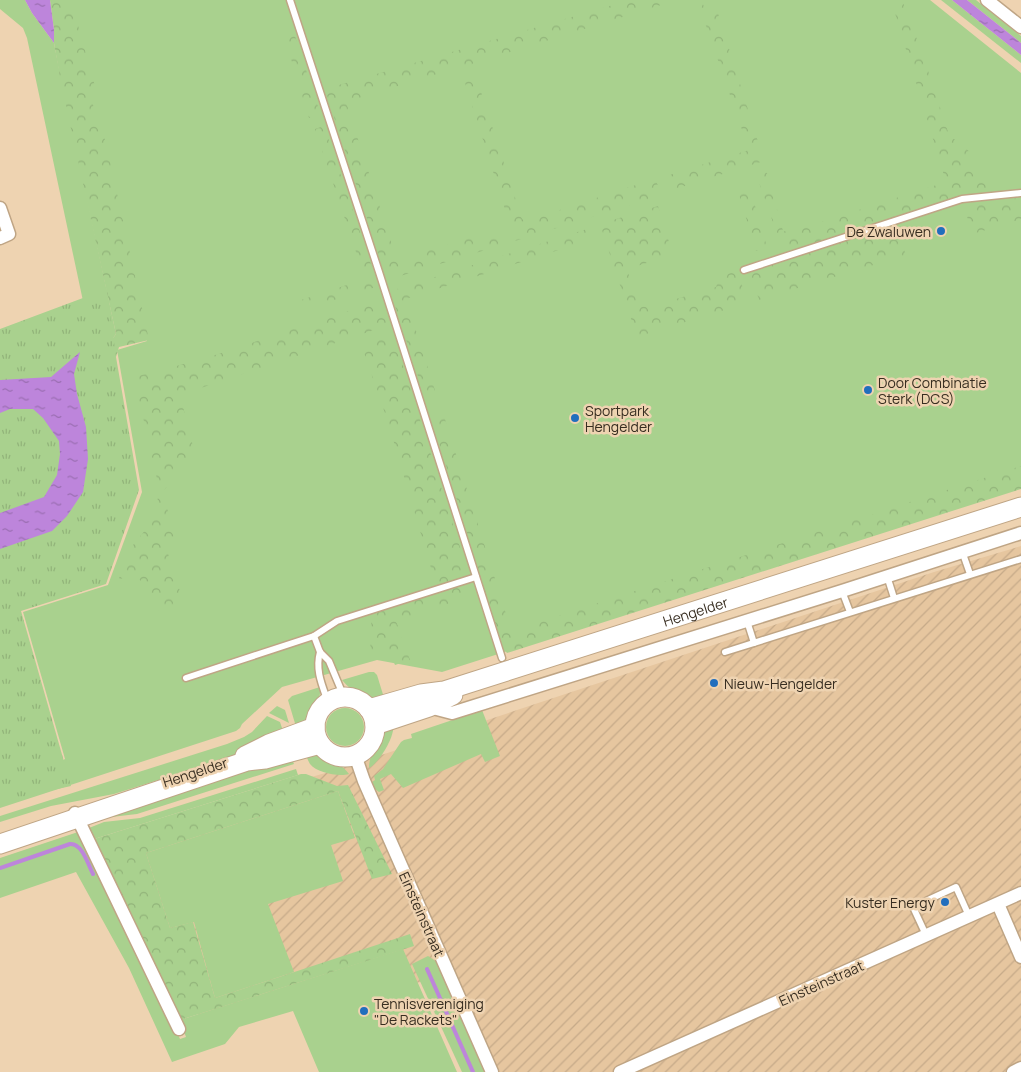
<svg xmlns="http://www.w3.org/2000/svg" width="1021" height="1072" font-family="Manrope,sans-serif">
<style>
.industrial{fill:url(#industrial-furrows)}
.green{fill:#a9d18e}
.forest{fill:url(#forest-crowns)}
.park{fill:url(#park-tufts)}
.water{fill:url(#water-ripples)}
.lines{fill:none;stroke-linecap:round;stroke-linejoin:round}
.stream{stroke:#bd85db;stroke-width:4}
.lane-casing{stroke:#bfa585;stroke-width:9}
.street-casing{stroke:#bfa585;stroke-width:15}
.secondary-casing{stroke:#bfa585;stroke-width:21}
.lane{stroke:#fff;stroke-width:6}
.street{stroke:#fff;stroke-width:12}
.secondary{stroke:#fff;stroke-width:19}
.poi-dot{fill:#216ebd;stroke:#eed3b1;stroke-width:2}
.labels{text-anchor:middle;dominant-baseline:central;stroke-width:5;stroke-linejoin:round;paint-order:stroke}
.poi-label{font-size:14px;fill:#372d20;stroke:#eed3b1;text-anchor:start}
.street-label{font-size:14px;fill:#372d20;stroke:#eed3b1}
</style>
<defs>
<pattern id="industrial-furrows" width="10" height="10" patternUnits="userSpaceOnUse" patternTransform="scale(1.25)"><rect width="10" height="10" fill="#e6c69f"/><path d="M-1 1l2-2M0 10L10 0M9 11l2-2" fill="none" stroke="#c6aa89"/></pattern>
<pattern id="forest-crowns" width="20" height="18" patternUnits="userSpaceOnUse" patternTransform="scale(1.25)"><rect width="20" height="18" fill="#a9d18e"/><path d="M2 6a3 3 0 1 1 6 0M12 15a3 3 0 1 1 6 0" fill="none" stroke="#92b47a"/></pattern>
<pattern id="park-tufts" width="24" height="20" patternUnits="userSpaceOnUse" patternTransform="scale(1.25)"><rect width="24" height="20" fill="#a9d18e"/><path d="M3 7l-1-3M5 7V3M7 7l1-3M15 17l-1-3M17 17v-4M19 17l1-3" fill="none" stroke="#92b47a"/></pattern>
<pattern id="water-ripples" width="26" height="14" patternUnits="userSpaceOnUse" patternTransform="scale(1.25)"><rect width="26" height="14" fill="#bd85db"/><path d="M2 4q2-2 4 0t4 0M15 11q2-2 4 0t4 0" fill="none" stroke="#9a6db1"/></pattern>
</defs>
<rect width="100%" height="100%" fill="#eed3b1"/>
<!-- industrial -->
<path class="industrial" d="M1021,546V1072H470L421,982L202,1022L114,833L336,770L934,572Z"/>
<!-- green -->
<g class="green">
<path d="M0,0H25L32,13L54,43L60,74L62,0H930L1021,73V486L442,672L377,660L282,687L242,724L240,728L236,731L0,808V794L65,759L23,612L108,585L142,492L117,350L147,341L69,114L116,334L93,365L83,301L27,38L23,28L0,9Z"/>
<path d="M941,0H952L1021,55V63Z"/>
<path d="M967,0H976L1021,36V43Z"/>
<path d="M369,672H374L377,675L385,701C369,700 352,693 342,680Z"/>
<path d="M320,687C322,703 308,720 297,730L288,700L292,696Z"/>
<path d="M277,706L285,710L289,723L269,713Z"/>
<circle cx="345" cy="727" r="19"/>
<path d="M482,710L500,756L485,762L481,754L403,788L391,774L380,779L384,790L379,792L375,789L372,782L375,780L374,776L383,769L401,742L404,740L412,738L411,734Z"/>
<path d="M267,716L280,722L284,734L222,760L114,794L51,806L0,822V816L227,744L244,737L252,732Z"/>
<path d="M393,724C396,735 379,763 369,768C369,752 381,733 393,724Z"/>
<path d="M305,753C321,753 339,761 349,774C339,777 317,773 310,764C308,761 307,757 305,753Z"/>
<path d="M291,757L294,764L137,814L103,818L100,814Z"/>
<path d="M296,769L298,775L91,840L89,828L104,822L140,818Z"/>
<path d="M338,791L355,838L331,845L343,881L268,904L294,972L215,998L194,922L170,928L146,853Z"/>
<path d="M78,832L152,977L180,1039L186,1037L180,1020L403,949L457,1072H319L293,1011L239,1027L225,1044L172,1062L129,968L76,872L0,898V858Z"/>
<path d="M428,956L437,962L486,1072H462L412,964Z"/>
</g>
<!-- forest -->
<g class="forest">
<path d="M50,0H71L98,97L91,99L106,143L149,340L119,347L116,357L93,365L116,334L61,83L54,43V30Z"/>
<path d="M630,0H677L472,64L522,219L526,221L642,183L656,181L662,195L515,241L460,67L346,102L397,260L496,230L502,245L387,280L325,89Z"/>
<path d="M695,0H701L707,13L717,10L764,161L672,190L669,175L749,150L704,20Z"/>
<path d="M891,0H902L923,55L949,135L970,152L964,159L1000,190L961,196L794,251L781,245L756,174L764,172L767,173L783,231L790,232L946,182Z"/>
<path d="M294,33L321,116L309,118L284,36Z"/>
<path d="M324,126L376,279V287L302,310L301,300L365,279L315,129Z"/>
<path d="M747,178L767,247L756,251L735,181Z"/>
<path d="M1021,198V219L973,234L962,202Z"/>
<path d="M658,206L673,255L627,269L638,306L649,307L716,287L720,276L738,271L747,303L637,337L600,224Z"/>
<path d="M895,225L906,255L759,300L751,275L757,268Z"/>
<path d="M590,228L592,234L590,240L406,299L438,400L427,404L391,293L397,289Z"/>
<path d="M381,300L389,325L180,395L197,462L186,466L162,492L176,537L164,541L184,604L159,611L143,583L136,576L119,579L125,555L151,523L156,513L159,488L134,377L203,359Z"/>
<path d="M393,334L475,595L396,621L410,660L395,665L389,650L370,655L372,606L436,585L387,419L361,344Z"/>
<path d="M444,416L507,617L514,630L1021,466V489L507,653L503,648L431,417Z"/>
<path d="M301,774H306L337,786L348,785L392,874L372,879L338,791L146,853L170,928L193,922L215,998L410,934L414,946L180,1020L91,840Z"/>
</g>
<!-- park -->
<path class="park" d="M107,289L116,357L139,490L106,584L21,611L71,786L0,802V329Z"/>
<!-- water -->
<g class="water">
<path d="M25,0H50L54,30V43L32,13Z"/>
<path d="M952,0H967L1021,43V55Z"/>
<path d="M80,352L74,374L77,394L86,427L88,459L83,492L67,516L52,531L0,549V513L44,497L57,475L60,454L59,441L43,418L33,409H10L0,413V380L51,377Z"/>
</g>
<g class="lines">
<!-- stream -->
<g class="stream">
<path d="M0,868L70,844C82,843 88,864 93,874"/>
<path d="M427,969L473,1072"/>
</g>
<defs>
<g id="lane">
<path d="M290,0L379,272L502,658"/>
<path d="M744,270L962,199L1021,193"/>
<path d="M962,551L970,574"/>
<path d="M887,576L894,598"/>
<path d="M842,591L850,612"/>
<path d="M747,621L754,643"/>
<path d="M314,636L320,652L329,661L344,697"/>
<path d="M320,652C315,670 322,685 328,702"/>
<path d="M725,652L1021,559"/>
<path d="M186,678L314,636L337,621L476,577"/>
<path d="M926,935L913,907L956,887L969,916"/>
</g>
<g id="street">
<path d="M987,0L1021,27"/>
<path d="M0,208L9,234L0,238"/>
<path d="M429,707L452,713L842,591L1021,533"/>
<path d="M355,755L364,781L492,1072"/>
<path d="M75,813L179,1029"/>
<path d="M998,904L1021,957"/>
<path d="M620,1072L1021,893"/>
<path d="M1013,1072L1021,1068"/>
</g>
<g id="secondary">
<circle cx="345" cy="727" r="30"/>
<path id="s1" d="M369,709L421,694L444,691L1021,507"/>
<path d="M375,725L429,707L453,695"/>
<path d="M245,756L269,744L315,727"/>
<path d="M0,844L247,761L265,759L320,744"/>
</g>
</defs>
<!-- lane casing -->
<use href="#lane" class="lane-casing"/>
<!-- street casing -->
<use href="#street" class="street-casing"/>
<!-- secondary casing -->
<use href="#secondary" class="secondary-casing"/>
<!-- lane -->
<use href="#lane" class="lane"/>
<!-- street -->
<use href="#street" class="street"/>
<!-- secondary -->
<use href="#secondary" class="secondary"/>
</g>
<!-- markers -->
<g class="poi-dot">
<circle cx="941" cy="231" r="5"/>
<circle cx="868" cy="390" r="5"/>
<circle cx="575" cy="418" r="5"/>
<circle cx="714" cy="683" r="5"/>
<circle cx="945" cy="902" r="5"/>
<circle cx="364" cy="1011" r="5"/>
</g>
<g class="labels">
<!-- poi labels -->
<g class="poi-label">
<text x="931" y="231" text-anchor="end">De Zwaluwen</text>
<text x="878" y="382">Door Combinatie<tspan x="878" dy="16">Sterk (DCS)</tspan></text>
<text x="585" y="410">Sportpark<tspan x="585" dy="16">Hengelder</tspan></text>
<text x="724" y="683">Nieuw-Hengelder</text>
<text x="935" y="902" text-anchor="end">Kuster Energy</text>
<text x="374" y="1003">Tennisvereniging<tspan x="374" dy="16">"De Rackets"</tspan></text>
</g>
<!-- street labels -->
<g class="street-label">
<text stroke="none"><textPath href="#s1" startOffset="341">Hengelder</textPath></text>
<text transform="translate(195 772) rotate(-18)">Hengelder</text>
<text transform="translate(422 914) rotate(66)">Einsteinstraat</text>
<text transform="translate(821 983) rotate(-24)">Einsteinstraat</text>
</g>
</g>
</svg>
